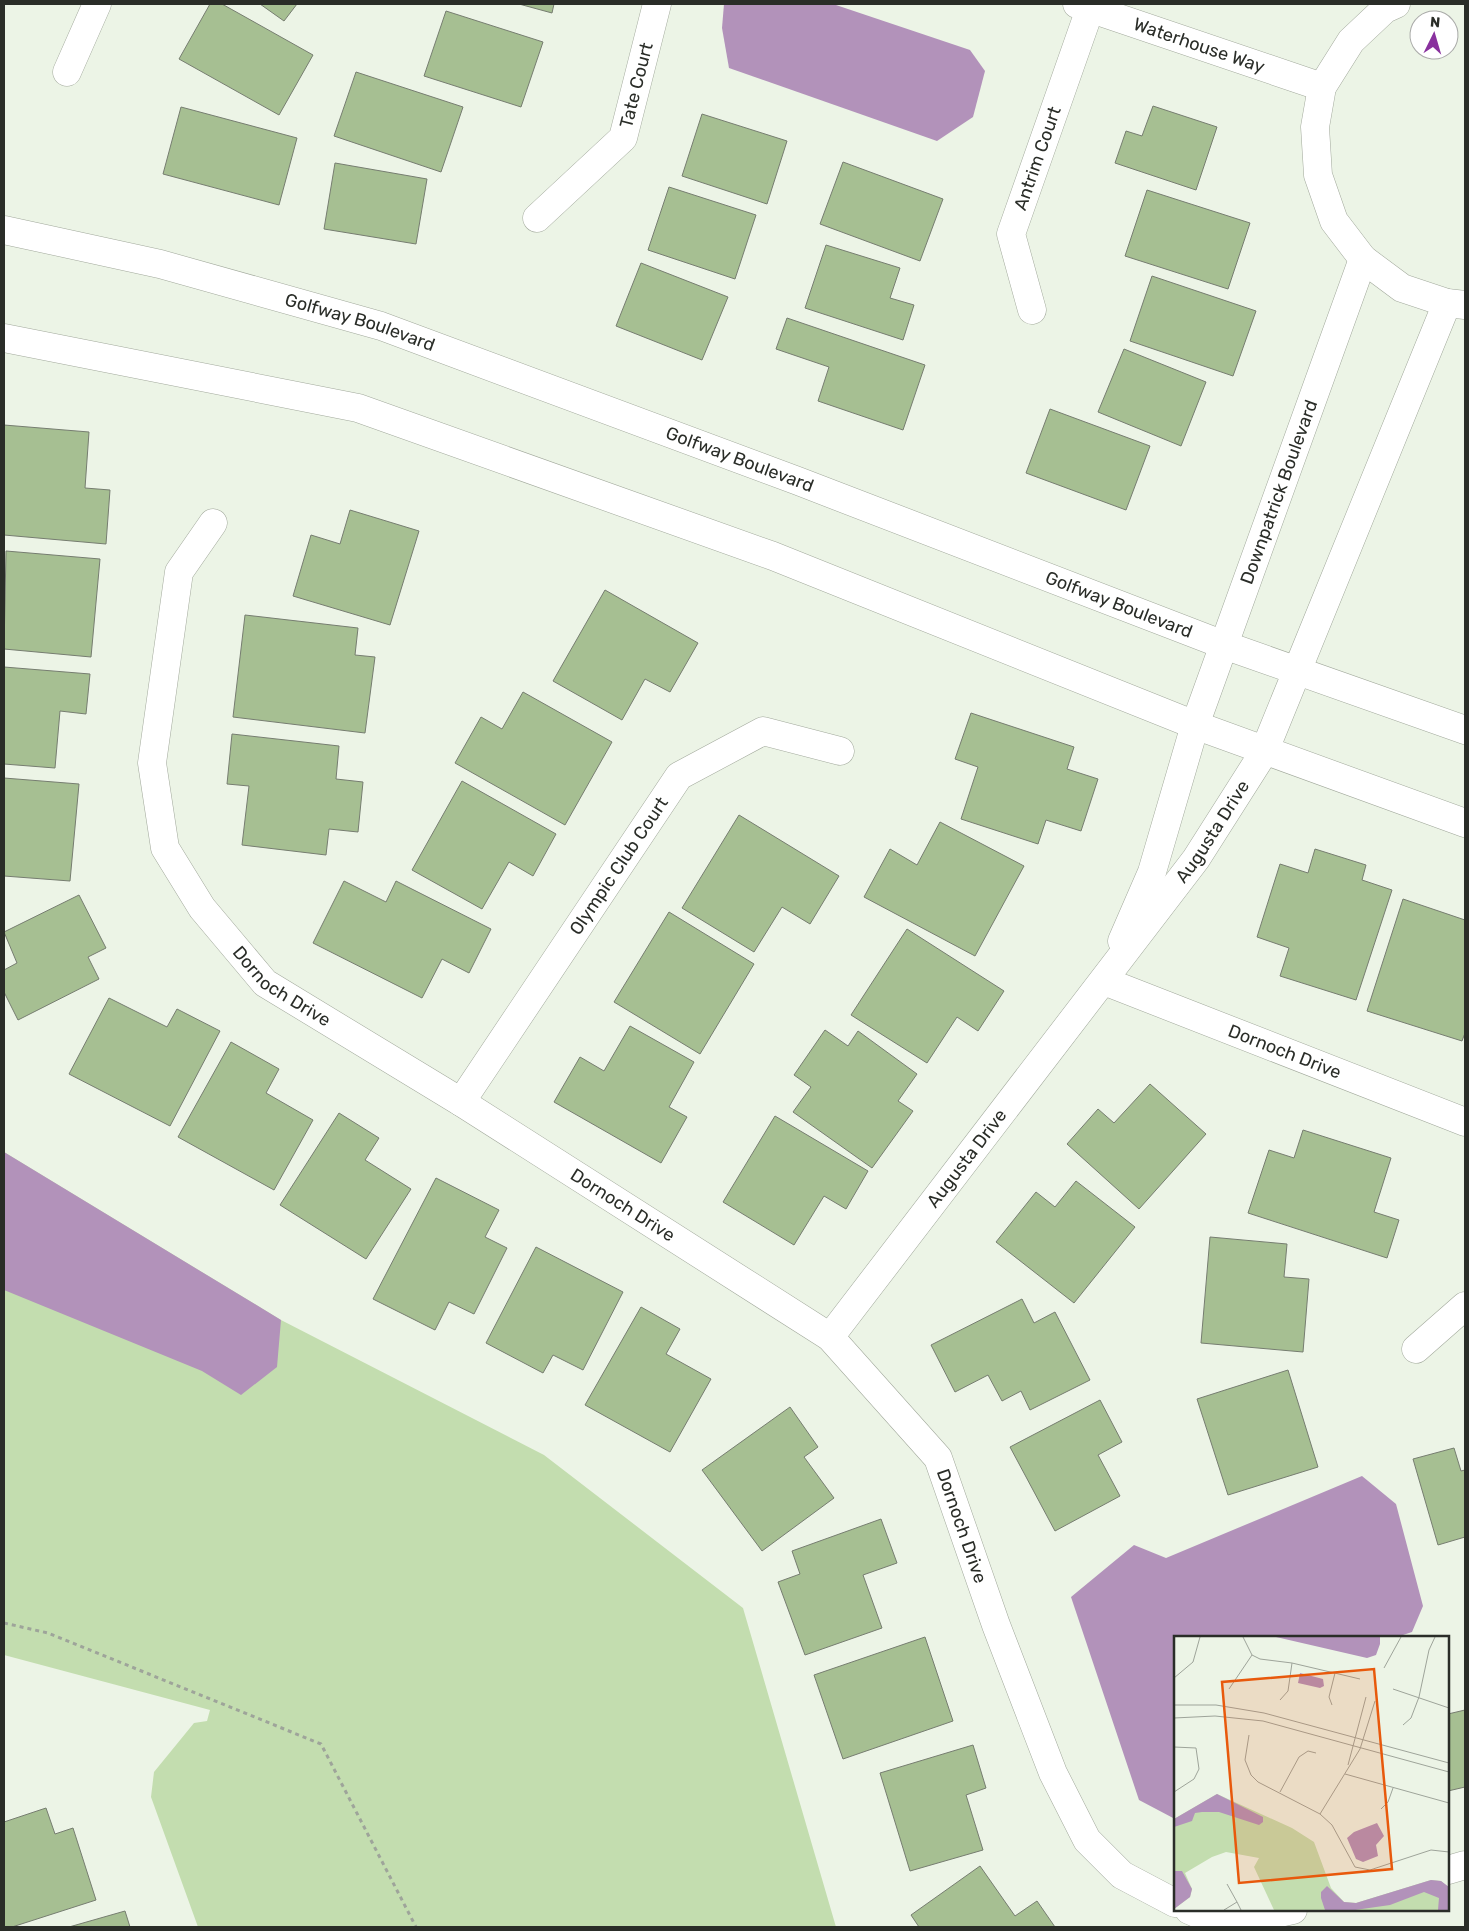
<svg xmlns="http://www.w3.org/2000/svg" width="1469" height="1931" font-family="Rubik,sans-serif">
<style>
.green{fill:#c3ddaf}
.water{fill:#b292ba}
.building{fill:#a6bf92;stroke:#767d70}
.lines{fill:none;stroke-linecap:round;stroke-linejoin:round}
.minor-casing{stroke:#a2a99c;stroke-width:29}
.tertiary-casing{stroke:#a2a99c;stroke-width:29}
.path{stroke:#9ea49a;stroke-width:3;stroke-dasharray:4 4;stroke-linecap:butt}
.minor{stroke:#fff;stroke-width:28}
.tertiary{stroke:#fff;stroke-width:28}
.labels{text-anchor:middle;dominant-baseline:central;stroke-width:5;stroke-linejoin:round;paint-order:stroke}
.street-label{font-size:18px;fill:#2a2d28;stroke:#fff}
.inset-road{fill:none;stroke:#9ea49a;stroke-width:1}
.view{fill:#e8590c;fill-opacity:0.15;stroke:#e8590c;stroke-width:2.5}
.inset-edge{fill:none;stroke:#2a2d28;stroke-width:2.5}
</style>
<rect width="100%" height="100%" fill="#ecf4e6"/>
<!-- green -->
<path class="green" d="M4,1152L281,1320L544,1455L743,1608L836,1927H198L151,1797L154,1772L194,1723L207,1721L210,1710L4,1655Z"/>
<!-- water -->
<g class="water">
<path d="M724,4H833L970,50L985,71L973,117L937,141L729,68L722,28Z"/>
<path d="M4,1152L281,1320L277,1367L241,1395L202,1371L4,1290Z"/>
<path d="M1362,1476L1396,1504L1423,1606L1412,1632L1397,1637H1175V1819L1139,1800L1071,1597L1134,1545L1166,1558Z"/>
</g>
<!-- building -->
<g class="building">
<path d="M210,4H222L313,55L279,115L179,59Z"/>
<path d="M260,4H297L284,21Z"/>
<path d="M519,4H554L552,13Z"/>
<path d="M446,11L543,42L521,107L424,76Z"/>
<path d="M356,72L463,107L441,172L334,136Z"/>
<path d="M1153,106L1217,127L1196,190L1115,163L1126,131L1142,136Z"/>
<path d="M181,107L297,138L279,205L163,174Z"/>
<path d="M702,114L787,141L767,204L682,176Z"/>
<path d="M843,162L943,199L920,261L820,224Z"/>
<path d="M335,163L427,179L416,244L324,229Z"/>
<path d="M669,187L756,215L735,279L648,250Z"/>
<path d="M1147,190L1250,223L1228,289L1125,256Z"/>
<path d="M826,245L900,268L890,298L914,305L903,340L805,308Z"/>
<path d="M641,263L728,297L702,360L616,326Z"/>
<path d="M1152,276L1256,311L1233,376L1130,341Z"/>
<path d="M787,318L925,365L903,430L818,401L829,367L776,349Z"/>
<path d="M1124,349L1206,382L1181,446L1098,412Z"/>
<path d="M1050,409L1150,446L1126,510L1026,473Z"/>
<path d="M4,425L89,432L85,488L110,490L106,544L4,535Z"/>
<path d="M350,510L419,531L390,625L293,596L311,535L340,544Z"/>
<path d="M6,551L100,559L91,657L4,649Z"/>
<path d="M605,590L698,643L670,692L645,679L622,720L553,681Z"/>
<path d="M245,615L358,628L355,655L375,657L365,733L233,717Z"/>
<path d="M4,667L90,674L86,714L60,711L55,768L4,764Z"/>
<path d="M523,692L612,742L565,825L455,763L481,717L502,729Z"/>
<path d="M971,713L1074,747L1067,769L1098,779L1081,831L1046,820L1038,844L961,819L978,767L955,759Z"/>
<path d="M232,734L339,746L336,779L363,782L358,832L329,829L326,855L242,845L249,786L227,784Z"/>
<path d="M4,778L79,784L70,881L4,876Z"/>
<path d="M462,781L556,834L533,876L509,862L482,909L412,870Z"/>
<path d="M739,815L839,876L810,924L782,907L754,952L682,908Z"/>
<path d="M940,822L1024,866L975,956L864,897L890,849L917,865Z"/>
<path d="M1315,849L1366,865L1362,880L1392,890L1356,1000L1280,976L1289,948L1257,937L1280,864L1308,873Z"/>
<path d="M344,881L386,902L396,881L491,929L469,973L442,959L422,998L313,943Z"/>
<path d="M79,895L106,948L88,957L99,979L18,1020L4,992V970L17,963L4,932Z"/>
<path d="M1403,899L1465,920V1033L1462,1041L1367,1011Z"/>
<path d="M669,912L754,964L700,1054L614,1002Z"/>
<path d="M907,929L1004,991L978,1031L957,1017L927,1063L851,1015Z"/>
<path d="M109,998L167,1027L177,1009L220,1031L170,1126L69,1074Z"/>
<path d="M630,1026L694,1062L669,1107L687,1117L661,1163L554,1102L580,1057L604,1071Z"/>
<path d="M825,1030L848,1046L858,1031L917,1074L898,1101L913,1111L872,1168L793,1112L811,1087L794,1075Z"/>
<path d="M231,1042L279,1069L266,1093L313,1120L274,1190L178,1137Z"/>
<path d="M1150,1084L1206,1134L1139,1209L1067,1144L1098,1109L1114,1123Z"/>
<path d="M339,1113L379,1138L365,1160L411,1189L366,1259L280,1205Z"/>
<path d="M775,1116L868,1171L846,1209L824,1196L794,1245L723,1202Z"/>
<path d="M1303,1130L1391,1158L1374,1212L1399,1220L1387,1258L1248,1213L1269,1150L1294,1158Z"/>
<path d="M436,1178L499,1210L485,1237L507,1248L474,1314L449,1302L435,1330L373,1299Z"/>
<path d="M1076,1181L1135,1227L1074,1303L996,1242L1036,1192L1055,1207Z"/>
<path d="M1210,1237L1287,1244L1284,1277L1309,1279L1303,1352L1201,1343Z"/>
<path d="M536,1247L623,1292L583,1370L553,1355L543,1373L486,1343Z"/>
<path d="M1022,1299L1034,1323L1055,1312L1090,1380L1030,1410L1021,1391L1002,1401L988,1375L955,1392L931,1345Z"/>
<path d="M641,1307L680,1329L666,1354L711,1379L670,1452L585,1405Z"/>
<path d="M1288,1370L1318,1467L1228,1495L1197,1399Z"/>
<path d="M1100,1400L1122,1442L1098,1455L1120,1496L1055,1531L1010,1447Z"/>
<path d="M790,1407L818,1447L804,1457L834,1498L762,1551L702,1470Z"/>
<path d="M1454,1448L1461,1471L1465,1470V1537L1438,1545L1413,1459Z"/>
<path d="M881,1519L897,1563L863,1575L882,1628L805,1655L778,1582L800,1574L792,1551Z"/>
<path d="M925,1637L953,1721L843,1759L814,1675Z"/>
<path d="M1465,1710V1787L1448,1791V1714Z"/>
<path d="M973,1745L986,1788L966,1795L983,1850L910,1871L880,1773Z"/>
<path d="M46,1808L55,1834L73,1828L96,1900L12,1927H4V1822Z"/>
<path d="M980,1866L1015,1916L1037,1901L1055,1927H919L911,1915Z"/>
<path d="M125,1911L130,1927H69Z"/>
</g>
<g class="lines">
<defs>
<g id="minor">
<path id="s1" d="M1077,4L1322,87"/>
<path d="M1396,4L1385,9L1351,41L1322,87L1315,127L1318,175L1334,221L1363,259L1402,288L1447,303L1465,305"/>
<path d="M67,72L97,4"/>
<path id="s2" d="M537,218L623,138L657,4"/>
<path id="s3" d="M1032,310L1011,234L1090,9"/>
<path id="s4" d="M213,523L179,572L152,763L165,848L202,908L265,983L461,1102L830,1337L938,1458L996,1625L1053,1773L1087,1840L1122,1875L1175,1903"/>
<path id="s5" d="M1122,941L1152,872L1195,725L1363,259"/>
<path id="s6" d="M1104,981L1465,1122"/>
<path id="s7" d="M461,1102L679,776L763,731L840,751"/>
<path id="s8" d="M830,1337L1196,859L1264,752L1447,303"/>
<path d="M1416,1349L1465,1306"/>
<path d="M1448,1870L1465,1865"/>
<path d="M1189,1910C1214,1923 1266,1917 1293,1910"/>
</g>
<g id="tertiary">
<path id="s9" d="M4,230L160,264L381,326L798,481L1224,645L1465,730"/>
<path d="M4,338L358,408L773,556L1195,725L1465,823"/>
</g>
</defs>
<!-- minor casing -->
<use href="#minor" class="minor-casing"/>
<!-- tertiary casing -->
<use href="#tertiary" class="tertiary-casing"/>
<!-- path -->
<path class="path" d="M4,1623L48,1633L321,1744L416,1927"/>
<!-- minor -->
<use href="#minor" class="minor"/>
<!-- tertiary -->
<use href="#tertiary" class="tertiary"/>
</g>
<g class="labels">
<!-- street labels -->
<g class="street-label">
<text stroke="none"><textPath href="#s1" startOffset="129">Waterhouse Way</textPath></text>
<text stroke="none"><textPath href="#s2" startOffset="172">Tate Court</textPath></text>
<text stroke="none"><textPath href="#s3" startOffset="159">Antrim Court</textPath></text>
<text stroke="none"><textPath href="#s9" startOffset="368">Golfway Boulevard</textPath></text>
<text stroke="none"><textPath href="#s9" startOffset="772">Golfway Boulevard</textPath></text>
<text stroke="none"><textPath href="#s5" startOffset="476">Downpatrick Boulevard</textPath></text>
<text stroke="none"><textPath href="#s9" startOffset="1178">Golfway Boulevard</textPath></text>
<text stroke="none"><textPath href="#s8" startOffset="634">Augusta Drive</textPath></text>
<text stroke="none"><textPath href="#s7" startOffset="284">Olympic Club Court</textPath></text>
<text stroke="none"><textPath href="#s4" startOffset="522">Dornoch Drive</textPath></text>
<text stroke="none"><textPath href="#s6" startOffset="194">Dornoch Drive</textPath></text>
<text stroke="none"><textPath href="#s8" startOffset="225">Augusta Drive</textPath></text>
<text stroke="none"><textPath href="#s4" startOffset="928">Dornoch Drive</textPath></text>
<text stroke="none"><textPath href="#s4" startOffset="1408">Dornoch Drive</textPath></text>
</g>
</g>
<!-- overview -->
<g transform="translate(1174 1636)">
<rect width="275" height="275" fill="#ecf4e6"/>
<path d="M43,158L118,192L140,206L157,252L170,266L182,267L257,244L267,245L275,252V274H100L80,231L85,222L52,216L38,221L11,237L18,253L16,261L0,273V183Z" fill="#c3ddaf"/>
<path d="M102,1H206V8L202,19L193,22ZM126,37L149,43L150,50L146,52L124,47ZM43,158L89,181V186L85,189L45,176H28L21,177L18,185L0,191V183ZM203,187L210,200L202,209L204,220L189,226L182,223L173,202L180,196ZM0,235H8L18,253L16,261L0,273ZM257,244L267,245L275,251V274H264L265,262L250,256L216,269L181,274H151L147,262V256L153,250L170,266L182,267Z" fill="#b292ba"/>
<path class="inset-road" d="M69,1L78,19L86,23L118,27L186,43M210,32L227,1M0,42L19,26L26,1M55,53L78,19M219,53L275,72M106,64L114,55L118,27M0,69H42L90,77L275,127M158,69L155,61L161,37M0,82L41,80L89,85L275,136M229,89L237,82L245,61L255,14L261,1M75,99L71,124L77,139L84,146L146,178L158,189L181,231L196,234L257,214L275,216M0,111L22,112L25,133L20,143L0,156M174,129L192,61M171,138L275,167M106,156L125,121L134,115L142,117M207,173L214,166L219,152M146,178L186,113L201,65M53,248L63,266M50,274L63,266L67,274"/>
<path class="view" d="M200,33L218,233L65,247L48,46Z"/>
<rect width="275" height="275" class="inset-edge"/>
</g>
<!-- border -->
<rect width="1469" height="1931" fill="none" stroke="#2a2d28" stroke-width="10"/>
<!-- north arrow -->
<g transform="translate(1434 35) rotate(5)"><circle r="24" fill="#ffffff" stroke="#aaaba9"/>
<path d="M0-4L9 19L0 12L-9 19Z" fill="#89319e"/>
<text y="-8" font-size="14" font-weight="bold" text-anchor="middle" fill="#2a2d28">N</text>
</g>
</svg>
